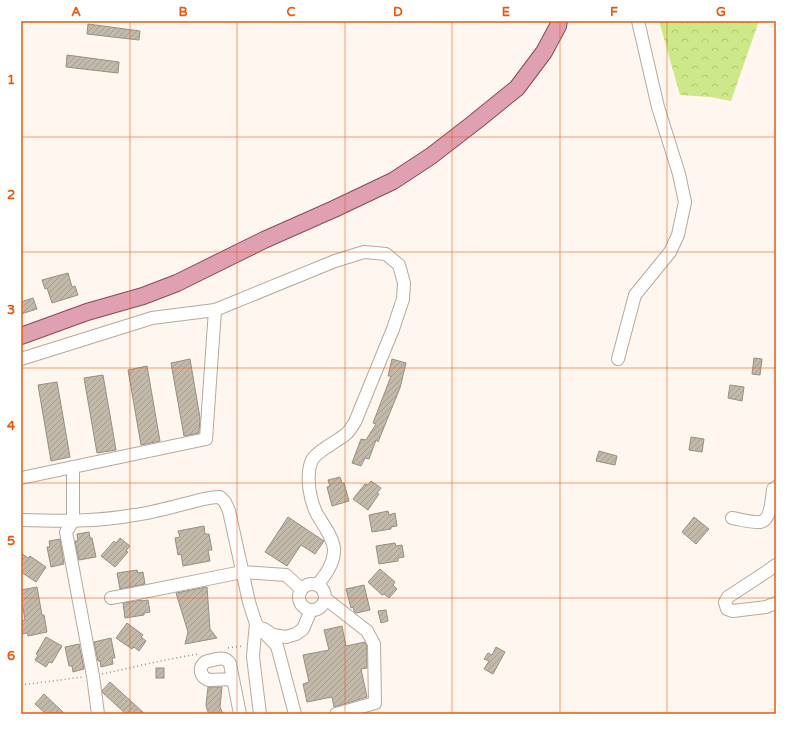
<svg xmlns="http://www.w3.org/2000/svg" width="797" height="735" font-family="'Varela Round',sans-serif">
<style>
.forest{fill:url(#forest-crowns)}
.building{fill:url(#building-hatch);stroke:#988e81}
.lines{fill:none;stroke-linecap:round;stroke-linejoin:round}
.minor-casing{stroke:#b6a99d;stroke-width:14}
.major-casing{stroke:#8c4858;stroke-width:18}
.path{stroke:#958e89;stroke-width:1.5;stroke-dasharray:1 3;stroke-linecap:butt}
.minor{stroke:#fff;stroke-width:12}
.major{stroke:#dfa1b2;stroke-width:16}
.grid{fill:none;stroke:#e8590c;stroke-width:1;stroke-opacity:0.55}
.neatline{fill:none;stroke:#e8590c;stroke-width:1.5}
.grid-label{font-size:13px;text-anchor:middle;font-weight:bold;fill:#e8590c}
</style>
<defs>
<pattern id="forest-crowns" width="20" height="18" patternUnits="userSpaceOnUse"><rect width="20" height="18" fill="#cde889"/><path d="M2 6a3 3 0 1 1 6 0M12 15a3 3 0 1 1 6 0" fill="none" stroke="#afc675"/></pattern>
<pattern id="building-hatch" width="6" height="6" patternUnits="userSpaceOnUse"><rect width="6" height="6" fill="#c3b9ab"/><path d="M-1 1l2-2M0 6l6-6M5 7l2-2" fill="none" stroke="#a79e92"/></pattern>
</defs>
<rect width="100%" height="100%" fill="#fef6ef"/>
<!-- forest -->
<path class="forest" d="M659,21H759L731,101L710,97L680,95Z"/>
<!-- building -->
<g class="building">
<path d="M88,24L140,31L139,40L87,34Z"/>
<path d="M67,55L119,62L118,73L66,67Z"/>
<path d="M68,273L72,287L75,286L78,295L52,303L47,288L45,289L42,280Z"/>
<path d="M33,298L37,309L21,314V302Z"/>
<path d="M754,358L762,359L760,375L752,374Z"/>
<path d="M190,359L200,418L199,433L184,436L171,363Z"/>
<path d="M392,359L406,363L400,388L378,442L376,440L369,459L365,458L361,466L352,463L361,439L366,440L376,424L373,423L391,376H388Z"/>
<path d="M147,366L160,441L141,445L128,370Z"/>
<path d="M103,375L116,450L97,453L84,378Z"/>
<path d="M57,382L70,457L51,461L38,385Z"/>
<path d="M730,385L744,387L742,401L728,398Z"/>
<path d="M691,437L704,439L702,452L689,450Z"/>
<path d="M599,451L617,456L615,465L596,461Z"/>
<path d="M340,477L342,483H344L349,501L332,506L327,487L330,486L328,480Z"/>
<path d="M371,481L381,488L377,493L379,494L368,510L353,499L365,484L368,485Z"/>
<path d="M388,511L389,515L395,513L397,526L391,527V529L372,532L369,515Z"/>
<path d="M288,517L324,541L315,554L301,545L287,566L265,552Z"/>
<path d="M694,517L709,529L696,544L682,532Z"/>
<path d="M204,526L205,534H209L212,550H208L210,561L183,566L181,554L178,555L175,538L180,537L178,531Z"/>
<path d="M89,532L90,538H92L96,557L79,560L75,541H78L77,534Z"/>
<path d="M120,538L130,546L126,551L128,552L115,567L101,556L114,541L116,543Z"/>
<path d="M60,539L64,564L51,567L47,547H50L49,541Z"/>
<path d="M395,543L396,546L402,545L404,557L398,558V561L379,564L376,546Z"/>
<path d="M21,553L28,558L30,556L46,567L36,582L21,572Z"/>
<path d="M380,569L395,582L393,585L397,589L389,598L384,594L382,595L368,582Z"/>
<path d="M137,570L138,573L143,572L145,584L120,589L117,573Z"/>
<path d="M364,585L370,610L356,613L354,611L353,607L351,608L346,589Z"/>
<path d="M37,587L42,615H44L47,632L28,636L27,633L21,634V621L25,620L23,608H21V590Z"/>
<path d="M207,587L210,629L217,638L185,644L188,632L176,593Z"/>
<path d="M142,600V601L148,600L150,612L144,613V615L125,618L123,603Z"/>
<path d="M386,610L388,621L381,623L378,611Z"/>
<path d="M127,623L143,635L141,637L146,641L139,651L134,647L132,649L116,638Z"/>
<path d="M342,626L346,646L365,642L367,646V668L361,669L367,697L334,707L332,697L307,702L303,684L309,682L303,655L329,650L324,630Z"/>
<path d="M46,637L62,646L52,663L49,662L46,667L35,660L38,655L36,654Z"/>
<path d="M111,638L115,658H112L113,664L101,667L100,661H98L94,642Z"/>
<path d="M79,644L84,669L73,672L72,666H69L65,647Z"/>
<path d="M496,647L505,652L493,674L484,669L489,661L484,659L488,653L492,655Z"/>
<rect x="156" y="668" width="8" height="10"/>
<path d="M110,682L145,714H126L103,693L102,691Z"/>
<path d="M208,687H222L220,707L223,714H209L207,709L206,705Z"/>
<path d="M44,694L65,714H46L35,704Z"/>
</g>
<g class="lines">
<defs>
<g id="minor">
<path d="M21,359L152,318L215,310L335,261L364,252L386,254L399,265L404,283L403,299L393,329L355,422C352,426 350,431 346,434C338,441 317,451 312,460C305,476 310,502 318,516C324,526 335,540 334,552C333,565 326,574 318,584"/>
<path d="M618,359L635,295L670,252L678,235L685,202L679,174L658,107L638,21"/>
<path d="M73,467V521L66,532L93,676L98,714"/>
<path d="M21,478L206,439L215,310"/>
<path d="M732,518C739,519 753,523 760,522C771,521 772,498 773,489L776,487"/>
<path d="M21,520C58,521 97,522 134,515C151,513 168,508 184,504C197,501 207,497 220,497L225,502L229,511L249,602L256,624L254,644L253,657L260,714"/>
<path d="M776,565L766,572L728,597L725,602L727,609L733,611L766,607L776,603"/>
<circle cx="312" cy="597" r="13"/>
<path d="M111,598L148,591L242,572L286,575L301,589"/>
<path d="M326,599L367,631L374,644L375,703L336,714"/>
<path d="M256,624L277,646L295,714"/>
<path d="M264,629L273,635L286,637L296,634L303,629L311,610"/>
<path d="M233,679L209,680C200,677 198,668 205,662C214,660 225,654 230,664L240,714"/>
</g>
<path id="major" d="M21,336L87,312L143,296L177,283L264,240L334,209L393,181L431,156L475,122L517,88L544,52L558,26L559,21"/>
</defs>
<!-- minor casing -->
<use href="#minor" class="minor-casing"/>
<!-- major casing -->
<use href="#major" class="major-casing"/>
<!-- path -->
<g class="path">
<path d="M228,648L243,646"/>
<path d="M102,674L165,660L198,654"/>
<path d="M21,685L83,677"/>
</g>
<!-- minor -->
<use href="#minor" class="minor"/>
<!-- major -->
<use href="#major" class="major"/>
</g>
<!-- grid -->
<path class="grid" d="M130,21V714M237,21V714M345,21V714M452,21V714M560,21V714M667,21V714M21,137H776M21,252H776M21,368H776M21,483H776M21,598H776"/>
<!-- border -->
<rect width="797" height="735" fill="none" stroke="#ffffff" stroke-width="44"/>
<rect x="22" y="22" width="753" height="691" class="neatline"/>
<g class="grid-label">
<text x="76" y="16">A</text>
<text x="183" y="16">B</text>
<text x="291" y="16">C</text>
<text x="398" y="16">D</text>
<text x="506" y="16">E</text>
<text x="614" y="16">F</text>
<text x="721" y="16">G</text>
<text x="11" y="84">1</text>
<text x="11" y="199">2</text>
<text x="11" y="314">3</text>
<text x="11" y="430">4</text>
<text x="11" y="545">5</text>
<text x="11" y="660">6</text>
</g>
</svg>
